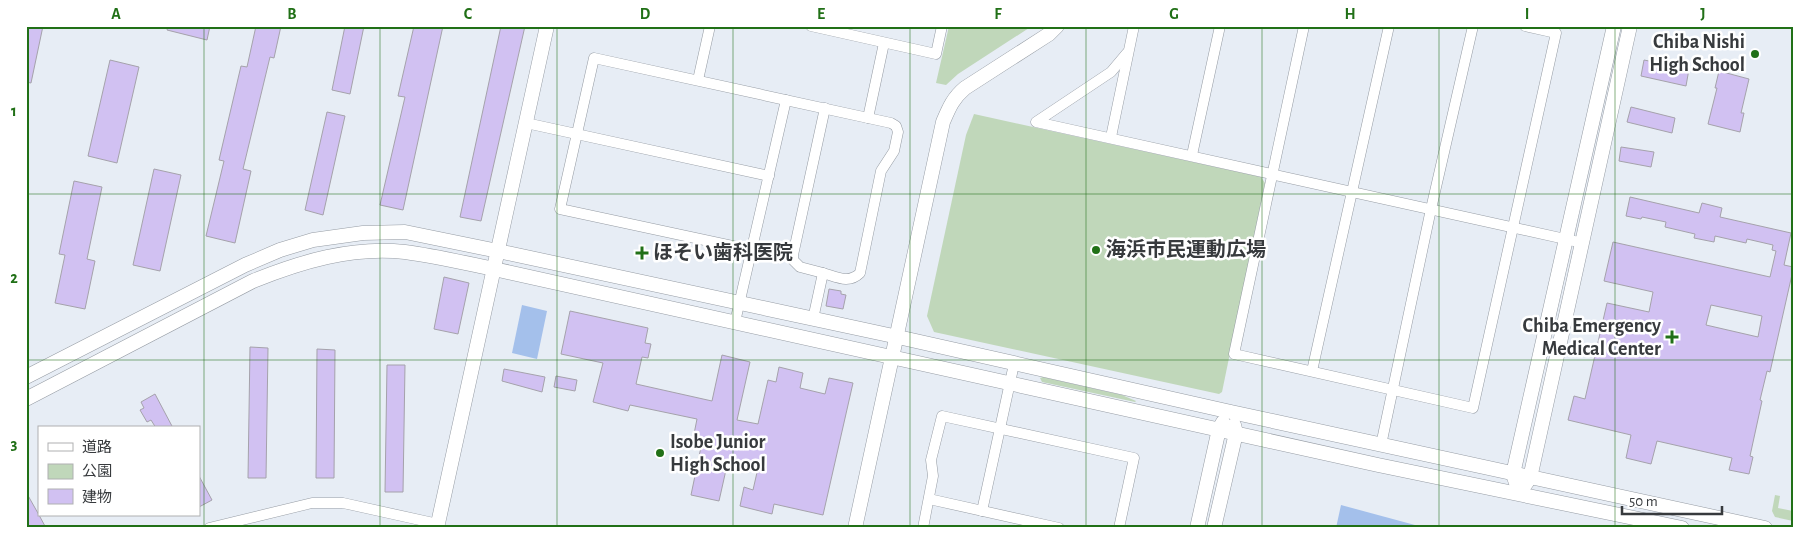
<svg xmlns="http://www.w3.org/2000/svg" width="1819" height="554" font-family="'Alegreya Sans','Noto Sans JP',sans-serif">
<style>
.green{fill:#c0d7ba}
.water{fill:#a4c0eb}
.building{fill:#d1c1f2;stroke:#a5a2ab;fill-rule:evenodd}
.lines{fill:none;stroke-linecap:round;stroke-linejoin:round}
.minor-casing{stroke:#969ca4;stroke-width:11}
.tertiary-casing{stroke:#969ca4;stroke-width:15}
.minor{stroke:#fff;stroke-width:10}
.tertiary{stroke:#fff;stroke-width:14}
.grid{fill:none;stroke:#217017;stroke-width:1;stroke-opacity:0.55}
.poi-dot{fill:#217017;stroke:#fff;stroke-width:2}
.labels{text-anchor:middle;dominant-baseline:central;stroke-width:5;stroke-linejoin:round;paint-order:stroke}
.poi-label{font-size:20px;font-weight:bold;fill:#373a3d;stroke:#fff;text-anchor:start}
.neatline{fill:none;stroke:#217017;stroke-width:2}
.grid-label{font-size:16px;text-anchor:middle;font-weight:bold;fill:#217017}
</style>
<rect width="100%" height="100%" fill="#e7edf5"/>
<!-- green -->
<g class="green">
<path d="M949,26H1032L958,74L946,85L936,83Z"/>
<path d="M974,114L1261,177L1265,183L1222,392L1219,394L934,332L927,316L966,135Z"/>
<path d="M1043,377L1122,395L1136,401L1135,402L1042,382L1040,378Z"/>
<path d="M1775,495L1780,496L1778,508L1793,511V521L1775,517L1772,511Z"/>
</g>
<!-- water -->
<g class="water">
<path d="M522,305L547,311L537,359L512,353Z"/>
<path d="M1341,505L1426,528H1336Z"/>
</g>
<!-- building -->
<g class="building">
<path d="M26,26H43L31,83L26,82Z"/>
<path d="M168,26H210L207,40L167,30Z"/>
<path d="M256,26H281L274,58L270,57L243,169L251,171L235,243L206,236L224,161L219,160L241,66L247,67Z"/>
<path d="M345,26H364L350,94L332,90Z"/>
<path d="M414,26H443L403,210L380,205L405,97L398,96Z"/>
<path d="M501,26H525L481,221L460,217Z"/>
<path d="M110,60L139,67L117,163L88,156Z"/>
<path d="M1644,60L1689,69L1686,86L1641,76Z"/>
<path d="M1719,71L1749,79L1741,113H1744L1740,132L1708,124L1717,88H1715Z"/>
<path d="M1631,107L1675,118L1672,133L1627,122Z"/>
<path d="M327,112L345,116L323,215L305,210Z"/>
<path d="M1621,147L1654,152L1651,167L1619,161Z"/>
<path d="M154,169L181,175L160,271L133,265Z"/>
<path d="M74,181L102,187L87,259L95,261L85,309L55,303L65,255L59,254Z"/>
<path d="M1630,197L1699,213L1702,203L1722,208L1720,217L1791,233L1784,265L1793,267V270L1770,372L1767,371L1760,400L1762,401L1750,456L1753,457L1749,474L1729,470L1732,458L1657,441L1651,464L1626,458L1631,435L1568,420L1574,396L1585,399L1607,303L1649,312L1653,292L1604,281L1613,242L1770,277L1776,251L1772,250L1773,245L1747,239L1746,243L1715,236L1714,242L1694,238L1695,234L1665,227L1666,222L1642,217L1641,219L1626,216ZM1711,305L1762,316L1758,337L1706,325Z"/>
<path d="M444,277L469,283L458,334L434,329Z"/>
<path d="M829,289L841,291V294L846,295L843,309L826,306Z"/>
<path d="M570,311L648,328L645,343L651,344L648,358L642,357L636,384L712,401L722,355L750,362L737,420L758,424L768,380L776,382L779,367L803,373L800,388L825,394L829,378L853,383L823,515L774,504L772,514L740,506L744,487L753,490L758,468L728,461L719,501L691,495L702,442L693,439L697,419L630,405L628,411L593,402L603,363L561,354Z"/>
<path d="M250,347L268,348L266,478H248Z"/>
<path d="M317,349L335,350L334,478H316Z"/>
<path d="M387,365H405L403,492H385Z"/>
<path d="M504,369L545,377L542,392L502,381Z"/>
<path d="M556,376L577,380L575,391L554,387Z"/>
<path d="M155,394L173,428H156L151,420L147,422L140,410L144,408L141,402Z"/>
<path d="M199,476L212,500L199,507Z"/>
<path d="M26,492L39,515L46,528H26Z"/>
</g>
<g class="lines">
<defs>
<g id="minor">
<path d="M811,26L936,54L942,26"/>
<path d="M1304,26L1234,354L1473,408L1556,33L1525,26"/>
<path d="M1127,53L1111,72L1036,122L1583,243"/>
<path d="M698,80L710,26"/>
<path d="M526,123L769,176"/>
<path d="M1111,137L1134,26"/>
<path d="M1192,155L1220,26"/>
<path d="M751,250L560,209L594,58L868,118L884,43"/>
<path d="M823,273L800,267L793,260V255L825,108"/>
<path d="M813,319L823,273C837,277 849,284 860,273L881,171L894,151L898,132L896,126L891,123L868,118"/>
<path d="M735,322L786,100"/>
<path d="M1312,371L1389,26"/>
<path d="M1381,445L1431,209L1473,26"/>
<path d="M929,499L1059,528"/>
<path d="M982,511L1014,364"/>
<path d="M209,528L312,503H343L438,524"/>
<path d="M923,528L933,476L931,460L942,416L1134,458L1119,528"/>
</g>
<g id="tertiary">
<path d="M26,377L245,265L280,250L313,240L363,233L405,232L498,251L898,337L1231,412L1765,528"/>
<path d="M26,399L253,281C300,262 352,246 405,252C435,256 465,263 494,269L1378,465L1682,528"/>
<path d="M1516,483L1513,474L1614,26"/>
<path d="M1525,485L1530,478L1630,26"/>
<path d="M437,528L547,26"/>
<path d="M855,528L943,122C949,108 953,98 965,88L1049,34L1057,26"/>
<path d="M1197,528L1219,429L1223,422"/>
<path d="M1214,528L1236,433L1234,425"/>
</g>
</defs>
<!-- minor casing -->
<use href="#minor" class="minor-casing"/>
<!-- tertiary casing -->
<use href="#tertiary" class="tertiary-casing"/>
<!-- minor -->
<use href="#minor" class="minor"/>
<!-- tertiary -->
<use href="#tertiary" class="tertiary"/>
</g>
<!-- grid -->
<path class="grid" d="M204,26V528M380,26V528M557,26V528M733,26V528M910,26V528M1086,26V528M1262,26V528M1439,26V528M1615,26V528M26,194H1793M26,360H1793"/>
<!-- markers -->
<g class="poi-dot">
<circle cx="1755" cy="54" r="5"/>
<circle cx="1096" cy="250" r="5"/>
<path d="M639.5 245.5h5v5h5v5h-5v5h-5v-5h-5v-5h5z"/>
<path d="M1669.5 329.5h5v5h5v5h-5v5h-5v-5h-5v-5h5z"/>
<circle cx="660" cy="453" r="5"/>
</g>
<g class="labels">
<!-- poi labels -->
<g class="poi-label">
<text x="1745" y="42" text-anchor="end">Chiba Nishi<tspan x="1745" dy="23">High School</tspan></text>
<text x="1106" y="250">海浜市民運動広場</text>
<text x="653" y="253">ほそい歯科医院</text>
<text x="1661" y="326" text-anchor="end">Chiba Emergency<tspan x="1661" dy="23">Medical Center</tspan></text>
<text x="670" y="442">Isobe Junior<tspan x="670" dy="23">High School</tspan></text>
</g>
</g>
<!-- border -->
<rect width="1819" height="554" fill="none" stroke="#ffffff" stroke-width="55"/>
<!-- legend -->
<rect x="38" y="426" width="162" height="90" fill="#ffffff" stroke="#afb0b1"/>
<rect x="48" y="443" width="25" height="8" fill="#ffffff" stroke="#afb0b1"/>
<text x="82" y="452" font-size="15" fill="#373a3d">道路</text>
<rect x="48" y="464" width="25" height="15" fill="#c0d7ba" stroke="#afb0b1"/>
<text x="82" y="476" font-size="15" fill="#373a3d">公園</text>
<rect x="48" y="489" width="25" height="15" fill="#d1c1f2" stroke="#afb0b1"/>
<text x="82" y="502" font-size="15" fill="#373a3d">建物</text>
<!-- scale -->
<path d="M1622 506v8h100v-8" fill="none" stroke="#373a3d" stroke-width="2.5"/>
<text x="1629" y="506" font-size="15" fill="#373a3d" stroke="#ffffff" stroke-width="4" paint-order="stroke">50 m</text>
<rect x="28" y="28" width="1764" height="498" class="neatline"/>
<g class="grid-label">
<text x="116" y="19">A</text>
<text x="292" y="19">B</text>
<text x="468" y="19">C</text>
<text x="645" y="19">D</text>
<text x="821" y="19">E</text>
<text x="998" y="19">F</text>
<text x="1174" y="19">G</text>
<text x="1350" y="19">H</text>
<text x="1527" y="19">I</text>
<text x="1703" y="19">J</text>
<text x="14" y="116">1</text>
<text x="14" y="283">2</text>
<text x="14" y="449">3</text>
</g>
</svg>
